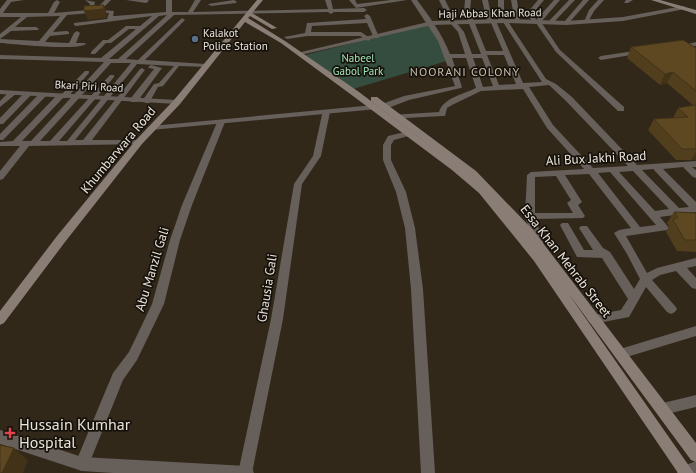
<svg xmlns="http://www.w3.org/2000/svg" width="696" height="473" font-family="'PT Sans',sans-serif">
<style>
.green{fill:#354d3e}
.lines{fill:none;stroke-linecap:round;stroke-linejoin:round}
.minor{fill:#675f5a;fill-rule:evenodd}
.tertiary{fill:#675f5a;fill-rule:evenodd}
.secondary{fill:#897d75;fill-rule:evenodd}
.wall{fill:#513e1d}
.shaded-wall{fill:#423218}
.building{fill:#5e4822;stroke:#423218}
.service-dot{fill:#5c6f8a;stroke:#16120b;stroke-width:1.5}
.health-dot{fill:#e0444e;stroke:#16120b;stroke-width:1.5}
.labels{text-anchor:middle;dominant-baseline:central;stroke-width:3.5;stroke-linejoin:round;paint-order:stroke}
.far-street-label{font-size:11px;fill:#eae4db;stroke:#16120b}
.far-poi-label{font-size:11px;fill:#eae4db;stroke:#16120b;text-anchor:start}
.far-park-label{font-size:11px;fill:#a2e7bc;stroke:#16120b}
.far-neighbourhood-label{font-size:12px;letter-spacing:1px;fill:#cabfad;stroke:#16120b}
.street-label{font-size:13px;fill:#eae4db;stroke:#16120b}
.near-poi-label{font-size:16px;fill:#eae4db;stroke:#16120b;text-anchor:start}
</style>
<rect width="100%" height="100%" fill="#31281a"/>
<!-- green -->
<path class="green" d="M432,23L450,60L353,89L305,55Z"/>
<g class="lines">
<!-- minor -->
<g class="minor">
<path d="M7,0H24L11,2L3,13H48L54,2L57,0L60,2L54,13L88,10L90,4L85,0L95,2L93,10H95L105,0H111L101,10L114,11L113,16H115L166,12V0H172V12H188L195,0H201L193,12L328,9L325,0H331L333,9L364,8L367,10L364,12H334L331,14L328,12L174,15L126,59L138,60L182,18L185,20L145,60L206,64L208,65V67L179,66L163,86L158,87L149,103H146L142,101L154,84L159,83L174,66L137,64L75,140H83L140,69L142,68L145,70L144,71L92,140H142V144L29,146L3,179L0,180V171L20,146H0V142L13,141L58,94H62L85,71H89V73L67,98H63L22,141H31L104,62L0,59V55L101,58L136,29H129L111,43H106L95,54H91V52L103,40H108L126,26H140L152,16C126,19 102,23 76,26L74,25V23L107,19L109,13H90L67,15L53,32L67,31L69,32V34L50,36L45,42L69,43L74,33L77,31L80,33L76,43H85L86,44C76,51 15,44 0,43V39L39,41L60,16L27,17L15,27H36L39,29L38,30L11,31L0,39V34L21,17H0V9ZM167,15L118,59H109L159,16ZM111,63H131L67,141H59L114,77V75H110L50,141H40Z"/>
<path d="M126,0H148L149,1L146,3Z"/>
<path d="M234,0L237,2L236,3L211,6L208,4Z"/>
<path d="M349,0H355L357,4L391,0H407L356,8Z"/>
<path d="M411,0H417C430,17 442,34 450,54H465L458,32L450,23L439,0H445L456,22L464,32L472,54H481L464,11L465,0H471L470,11L486,51H503L491,23L487,22L482,0H488L492,19L496,21L523,83L542,82L503,22L498,21V0H504V20H507L546,79L556,84L572,97L637,165L696,161V167H692L696,170V178L693,177L683,167L663,169L696,202V212L660,217L669,228L667,230L626,236L647,273L657,268L696,258V266L687,268L696,278V289L692,288L676,271L660,275L652,280L675,306L677,309L675,312L671,314L667,312L646,287L629,317L593,324L589,322L587,319L589,316L621,310L628,299L602,258L577,257L560,225L562,223H568L584,250H593L579,228L581,226H587L603,248L610,252L634,289L640,279L627,254L614,233L619,230L631,228L589,174L565,175L582,202L578,205L585,216L583,218L536,219L544,245L543,248H535L525,216L527,175L531,172L584,169L547,128L523,89L481,91L452,105L447,108L445,116H442L388,119V115H391L439,112C443,98 464,94 476,88L466,58H452L462,87L461,88L409,100L388,108H382V104L404,96L455,86L438,41ZM487,55H504L516,84L499,85ZM473,58H482L493,86L483,87ZM549,85L566,101L628,166L593,168L553,125L529,87ZM654,169V170L689,207L679,208L642,170ZM633,171L669,209L655,211L619,172ZM610,172L656,225L640,227L598,173ZM556,176L571,200L567,203L573,213H535V177Z"/>
<path d="M511,0H517L520,22L515,21Z"/>
<path d="M538,0H544L534,12L536,20L554,0H560L541,22L560,50L624,107V111H618L556,52L536,23H532L528,12Z"/>
<path d="M569,0H575L553,23H549V21Z"/>
<path d="M583,0H589L568,24H564V22Z"/>
<path d="M598,0H604L594,11L588,22H584L589,10Z"/>
<path d="M626,0H633L628,3H624Z"/>
<path d="M367,14L370,16L379,37L378,38H374L367,23L312,26L311,32H361L370,38L371,39L368,41L360,36H308L287,39L284,37L305,33L307,23L366,19L364,16Z"/>
<path d="M696,42V46L678,49L675,47Z"/>
<path d="M641,50L644,52L643,53L601,60L598,58L601,56Z"/>
<path d="M151,65L162,68L137,102H131V98L154,69L149,68L148,67Z"/>
<path d="M10,91L17,93L0,107V101Z"/>
<path d="M25,92L32,94L3,124H0V118Z"/>
<path d="M40,93L47,95L3,140H0V134Z"/>
<path d="M323,110H326L330,112L321,156L302,184L283,319L252,473H238L271,319L294,184L313,156Z"/>
<path d="M218,120H221L225,122L192,205L180,240L164,304L137,360L123,380L87,469L82,471L77,469L75,464L113,373L129,352L152,304L170,240L182,205Z"/>
<path d="M409,131L413,133L412,135L394,140L391,145V160L406,192L415,228L423,289L435,473H421L411,289L405,228L396,192L383,160V145L388,136Z"/>
<path d="M696,326V336L620,359L616,358L614,354L616,350L620,349Z"/>
<path d="M696,395V407L663,415L658,414L656,409L658,404L663,403Z"/>
</g>
<!-- tertiary -->
<g class="tertiary">
<path d="M683,6L685,7V9L623,21L566,25L505,23L432,25L300,55L297,53L432,21L505,19L566,21L623,17Z"/>
<path d="M0,90L177,100L181,102L177,104L0,94Z"/>
<path d="M385,104H388V108L151,130L147,128L151,126Z"/>
<path d="M0,430L82,457L247,466L252,468L254,473H113L82,471L0,444Z"/>
<path d="M696,461V473H677L679,468Z"/>
</g>
<!-- secondary -->
<g class="secondary">
<path d="M257,0H263L252,13L277,28L272,29L250,16L248,18L285,41L359,92L475,180L371,101V97H377L476,171L533,230L696,443V462L691,460L568,293L694,473H678L534,261L479,193L452,170L353,96L281,43L245,22L180,104L142,144L65,242L4,323L0,325V311L57,236L136,140L174,100Z"/>
<path d="M651,0H660L696,10V14Z"/>
</g>
</g>
<!-- wall -->
<g class="wall">
<path d="M631,47L696,48V159L691,160H676L648,130L654,119L673,118L678,108L693,105L667,83L660,85L627,58Z"/>
<path d="M674,212L696,213V252L677,251L666,232L669,226L667,223Z"/>
</g>
<!-- shaded-wall -->
<g class="shaded-wall">
<path d="M104,5L107,14L106,18L88,20L84,11Z"/>
<path d="M673,72L667,83L660,85L665,74Z"/>
<path d="M696,152V159L691,160Z"/>
<path d="M14,448L28,460L23,473H2Z"/>
</g>
<!-- building -->
<g class="building">
<path d="M104,5L103,9L84,11V6Z"/>
<path d="M683,40L696,48V91L673,72L665,74L631,47Z"/>
<path d="M696,105V149H682L654,119L688,117L678,108Z"/>
<path d="M674,212L696,213V240H685L673,220L678,217Z"/>
<path d="M0,445L14,448L2,473H0Z"/>
</g>
<!-- markers -->
<circle class="service-dot" cx="195" cy="39" r="4"/>
<path class="health-dot" d="M8 427h4v4h4v4h-4v4h-4v-4h-4v-4h4z"/>
<g class="labels">
<!-- far-street labels -->
<g class="far-street-label">
<text transform="translate(490 13) rotate(-1)">Haji Abbas Khan Road</text>
<text transform="translate(89 86) rotate(3)">Bkari Piri Road</text>
</g>
<!-- far-poi labels -->
<g class="far-poi-label">
<text x="203" y="33">Kalakot<tspan x="203" dy="13">Police Station</tspan></text>
</g>
<!-- far-park labels -->
<g class="far-park-label">
<text x="358" y="58">Nabeel<tspan x="358" dy="13">Gabol Park</tspan></text>
</g>
<!-- far-neighbourhood labels -->
<g class="far-neighbourhood-label">
<text x="465" y="71">NOORANI COLONY</text>
</g>
<!-- street labels -->
<g class="street-label">
<text transform="translate(118 150) rotate(-50)">Khumbarwara Road</text>
<text transform="translate(596 158) rotate(-3)">Ali Bux Jakhi Road</text>
<text transform="translate(566 261) rotate(52)">Essa Khan Mehrab Street</text>
<text transform="translate(152 269) rotate(-73)">Abu Manzil Gali</text>
<text transform="translate(267 288) rotate(-81)">Ghausia Gali</text>
</g>
<!-- near-poi labels -->
<g class="near-poi-label">
<text x="19" y="424">Hussain Kumhar<tspan x="19" dy="18">Hospital</tspan></text>
</g>
</g>
</svg>
